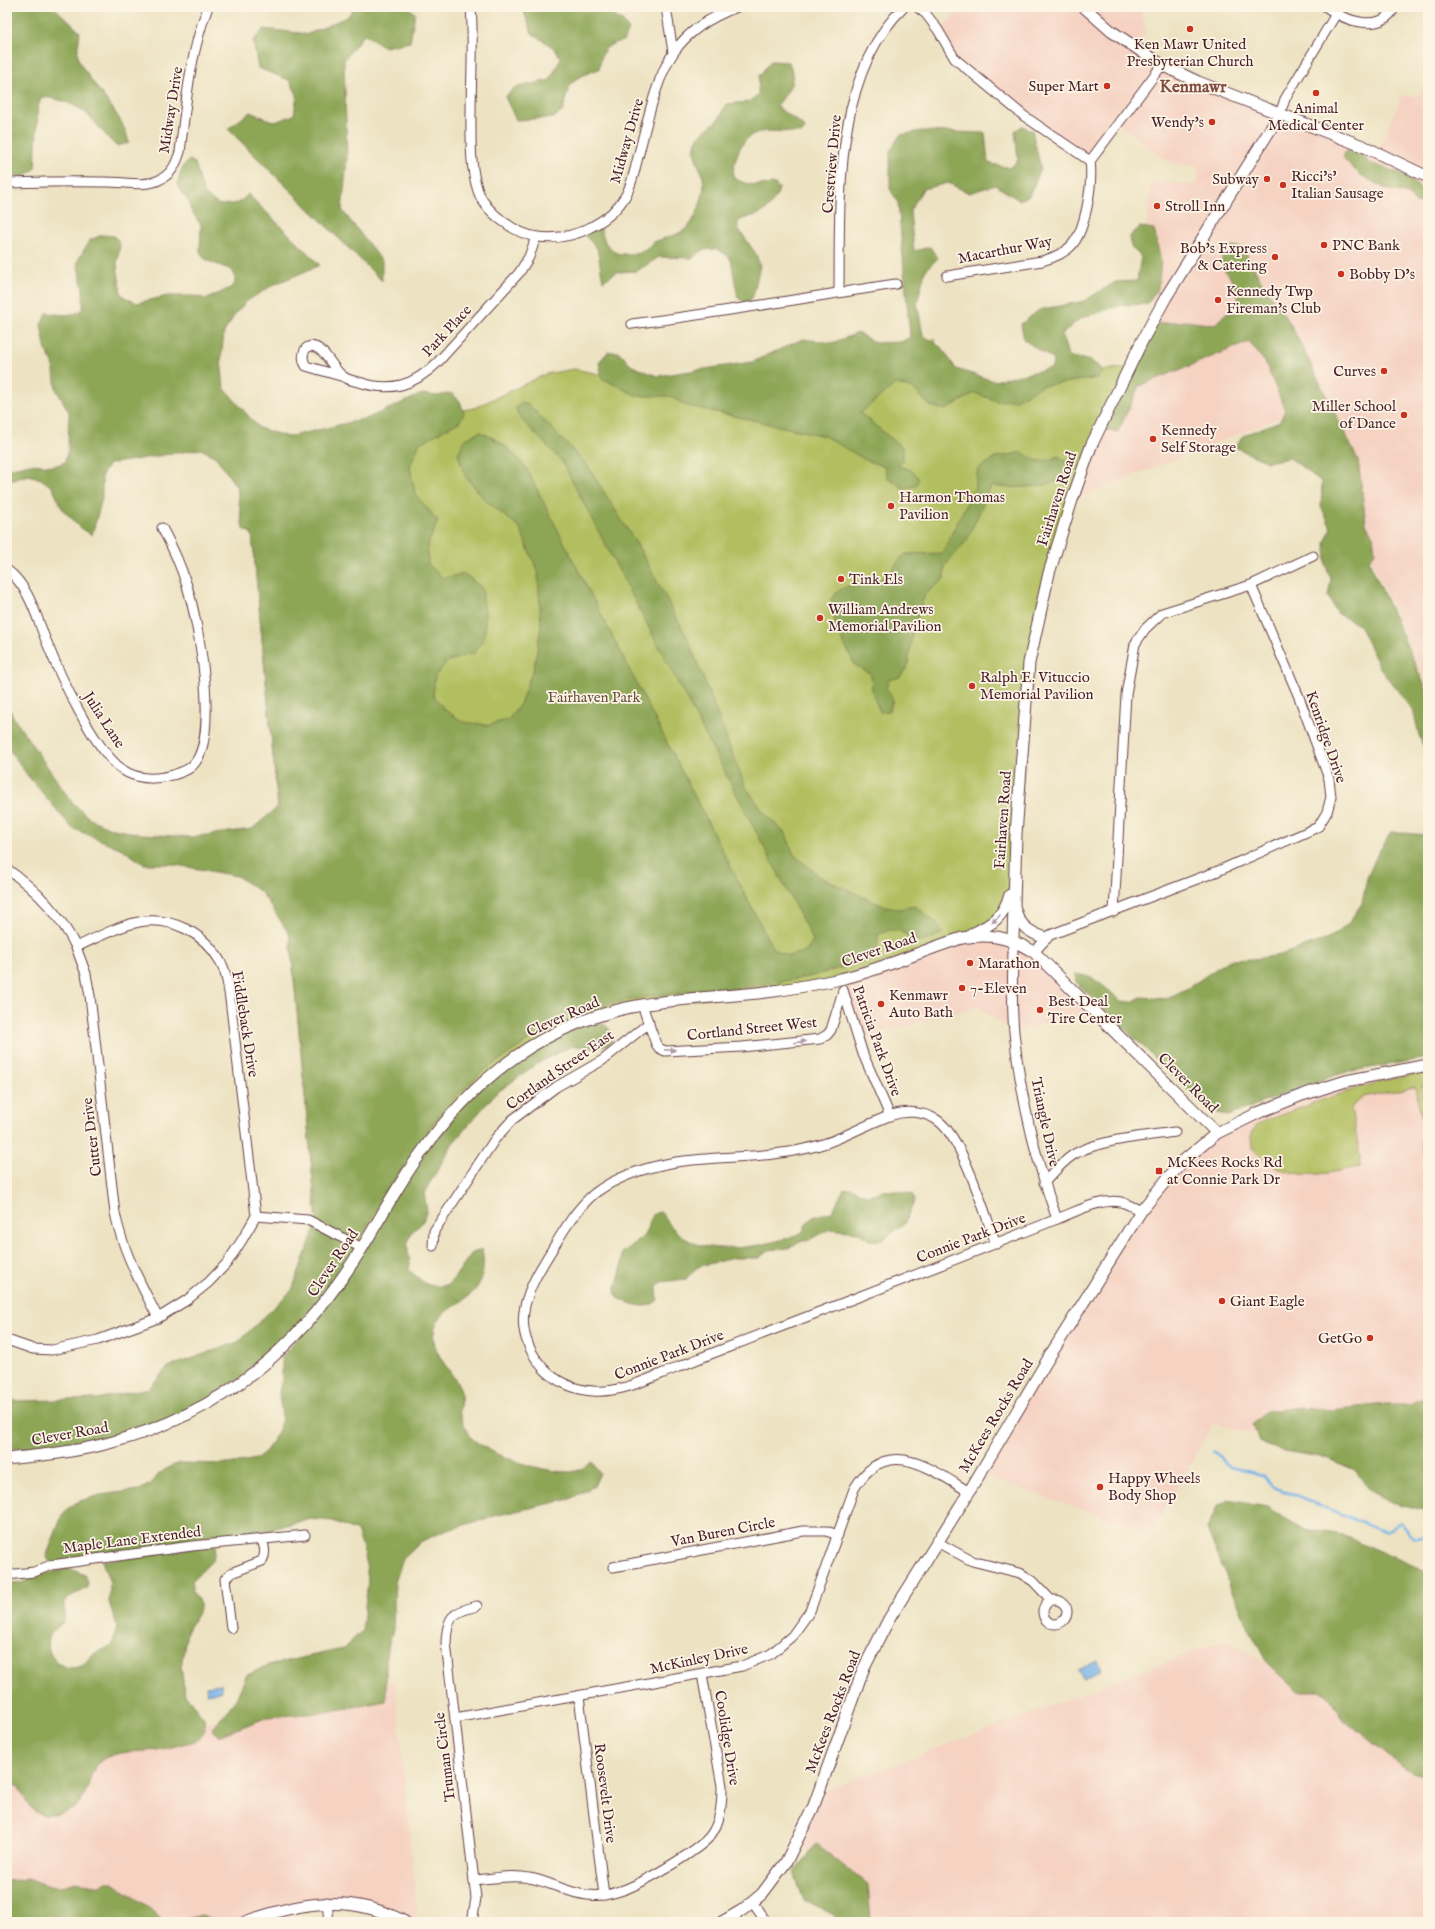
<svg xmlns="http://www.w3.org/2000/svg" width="1435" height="1929" font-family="'IM FELL English',serif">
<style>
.built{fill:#f5d2c2}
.green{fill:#b2bf61;stroke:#7e6f46}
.forest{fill:#8da657;stroke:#6c6241}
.water{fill:#75b3e8;stroke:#60698a}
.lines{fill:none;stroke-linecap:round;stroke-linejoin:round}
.stream{stroke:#75b3e8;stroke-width:2.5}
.minor-casing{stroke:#623c42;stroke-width:11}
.tertiary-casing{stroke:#623c42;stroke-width:13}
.minor{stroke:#fff;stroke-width:9}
.tertiary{stroke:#fff;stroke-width:11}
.oneway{fill:#ae9aa0}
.poi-dot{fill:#c8321e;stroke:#fcf5e5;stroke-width:1.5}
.labels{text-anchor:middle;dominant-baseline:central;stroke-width:3.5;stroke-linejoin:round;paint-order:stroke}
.poi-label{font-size:15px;fill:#4a1f2b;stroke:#fcf5e5;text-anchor:start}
.street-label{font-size:15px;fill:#4a1f2b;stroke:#fcf5e5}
.park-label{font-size:15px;fill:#694f3b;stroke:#fcf5e5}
.quarter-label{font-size:17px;font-weight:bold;fill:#804d44;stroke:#fcf5e5}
</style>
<rect width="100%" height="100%" fill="#fcf5e5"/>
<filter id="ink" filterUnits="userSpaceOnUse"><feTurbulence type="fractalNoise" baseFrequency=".025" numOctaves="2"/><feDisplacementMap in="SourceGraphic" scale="8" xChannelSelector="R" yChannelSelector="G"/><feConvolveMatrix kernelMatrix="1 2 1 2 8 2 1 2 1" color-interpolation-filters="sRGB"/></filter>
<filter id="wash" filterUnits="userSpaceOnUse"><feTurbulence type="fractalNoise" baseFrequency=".012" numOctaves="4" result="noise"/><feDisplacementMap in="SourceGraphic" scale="16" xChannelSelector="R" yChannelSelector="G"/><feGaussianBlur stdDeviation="0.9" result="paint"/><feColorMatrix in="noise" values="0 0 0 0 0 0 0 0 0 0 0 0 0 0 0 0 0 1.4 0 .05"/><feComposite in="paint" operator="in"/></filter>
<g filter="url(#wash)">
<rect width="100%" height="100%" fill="#ede3c3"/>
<!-- built -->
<g class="built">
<path d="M966,7H1140L1146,32L1136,48L1162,65L1378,153L1401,96H1416L1428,86V687L1304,408L1072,500L1160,306L1141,295L1151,182L1197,185L1199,166L1175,164L1161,157L1118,123L1090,161L955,59L938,30Z"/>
<path d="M962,938L1013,940L1094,1010L1014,1032L977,1007L858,1038L840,979Z"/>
<path d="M1428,1065V1469L1421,1470L1213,1424L1151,1533L979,1474L1141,1211L1217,1133L1302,1095Z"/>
<path d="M1224,1640L1406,1737L1428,1786V1922H844L800,1836L819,1793Z"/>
<path d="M395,1682L418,1922H405L346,1903L245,1922H114L7,1908V1764Z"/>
</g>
<!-- green -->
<g class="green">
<path d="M935,339L942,392L1128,367L1091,446L1038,618L1015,859L1006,908L983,929L840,979L616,1011L516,1056L362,1248L317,1224L244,447L474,408L546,374L574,369L609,376L625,386Z"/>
<path d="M1428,1072V1084L1421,1086L1428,1129V1152L1424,1153L1421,1140L1426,1138L1415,1087L1362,1097L1351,1108L1360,1157L1359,1167C1315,1176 1286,1183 1252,1148L1251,1136L1257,1124C1313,1103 1369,1081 1428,1072Z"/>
</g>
<!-- forest -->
<g class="forest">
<path d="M7,7H54L80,32C79,40 77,50 78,57C79,64 86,72 90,78C104,99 124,118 129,143L116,146C106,137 99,126 89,116C78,104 57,98 41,97L38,108L35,169L24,177L12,175L7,157Z"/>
<path d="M355,7H408L415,13L410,42L385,47L364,34L344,60L347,159L342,210L382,261V281L228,129L250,112L275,122L294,115L297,94L289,80L258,68L253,41L264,29L308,34L347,17Z"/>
<path d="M522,7H600L601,9L622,20L629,30L623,41C604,45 602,51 599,69C569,80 570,80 563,111L553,118L516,120L505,97L514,88L550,80L561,58L554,48L532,33Z"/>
<path d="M771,61L789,62C797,83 789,89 777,106C786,115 797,119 806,129L801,133C788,132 772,130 760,132C741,135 733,161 733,177C746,187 760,185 775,184L779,188C778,196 769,208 763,212C755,217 745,216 738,222V228L756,254L760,266L753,296L750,301L744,302L738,298L731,260L727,255L716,249L703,250L692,258L659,257L637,271L617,272L603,281L597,248L585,236L591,228L600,224C603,239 607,255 626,254C631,254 637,254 641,252C647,249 651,243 656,241C678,234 689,233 698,210C702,200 705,188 703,178C700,165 691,156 696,142C701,127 722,125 723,108L728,104L748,102L758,95L759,76Z"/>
<path d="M1022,126L1032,130L1041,169L1029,196L1019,200L995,185L969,193L948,183L923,189L910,211L914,251L930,247L938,258L925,271L917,303L923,335L942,348L956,369L994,381L1052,368L1053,359L1024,340L1021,324L1039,310L1084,301L1115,282L1137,281L1141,257L1131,247L1130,236L1140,227L1154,229L1161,262L1158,289L1147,304L1123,305L1081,318L1062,334L1068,356L1091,361L1103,370L1098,378L1041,386L1016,400L997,401L975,393L945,410L930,406L914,389L896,384L860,413L903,448V459L898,466L911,470L919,478L916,486L903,488L887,477L885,467L866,460L824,436L684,405L670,396H637L602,378L599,362L608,352H619L632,366L657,376L752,362L803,339L832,343L858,333L875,343L901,342L910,337L898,202L890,189V151L900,135L921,131L985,133L988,163L1010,168L1018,160L1015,131Z"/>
<path d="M1348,149L1360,153L1370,163L1402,174L1428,194V203H1416L1408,194L1384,188L1359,174L1344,159V154Z"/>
<path d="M190,160L195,163L204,194L219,205C232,204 240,205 248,194L320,265L273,285L247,301L236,313L224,332L221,360L224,388L259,428L288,437L368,418L422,394L437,396L451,393L460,401L464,413L459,422L420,443L410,466L415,494L438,521L428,544V564L443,578L465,574L482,588L485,613V636L475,653L448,661L435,676L433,695L444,709L463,722L489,725L509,719L520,704L534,667L541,627L538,572L519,527L487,502L465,476L458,454L465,439L480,432C500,440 513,451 526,468L773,949L788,956L807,951L813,940L561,460L518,416L516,408L522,403L529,405L587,465L639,548L688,639L745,786L765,814L786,834L794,855L822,878L881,905L900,909L915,906L939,925L943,933L922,942C903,936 898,923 878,935L877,958L808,977L741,988L657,995L613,1003L589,1010L526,1042L481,1073L454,1098L434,1122L400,1172L355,1244L317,1224L290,935L262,893L237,876L171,864H144L122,849L72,828L28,776L7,746V705L15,720L71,801L90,819L113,829L142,834L191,837L252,829L278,807L252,534L243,529L237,488L216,457L201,449L109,464L102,475V499L92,535L81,528L63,510L52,487L41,479L29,475L7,482V469L30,464L54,466L65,462L68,449L69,412L56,389L53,363L46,351L41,325L47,313C59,314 73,318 83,309V289L77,262L90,240L102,235L114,236L118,240L120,245L117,264L121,294L126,298L137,303L168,296H194L207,299L230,288L235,283V276L232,270L208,261L203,257L200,251L201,225L190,209L189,202L178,187C179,176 180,166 190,160Z"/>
<path d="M1231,246L1243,248L1267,291L1290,323L1358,460L1366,524L1373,536L1375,552L1369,561L1428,693V759L1419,735L1413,710L1381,670L1359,625L1337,613L1328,596L1331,579L1326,566L1325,543L1331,528L1321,506L1322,482L1290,458L1267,462L1235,447L1244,435L1280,421L1285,410L1265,362L1249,342L1139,386L1118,432L1100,429L1153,324L1186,321L1214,325L1225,314L1241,312L1234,282L1222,267L1223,254Z"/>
<path d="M1022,452C1038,463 1040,463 1059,456L1072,465L1071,476C1045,488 1018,489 991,486L967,540L945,566L944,579L925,594L912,634L908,666L900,677L889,680L886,688L893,700L889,711L880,712L872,692L871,674L855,665L836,628L831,599C846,579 861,588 881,579C890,574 898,561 905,554L942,553L974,489L978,469L995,458Z"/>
<path d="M1391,832L1428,835V1058L1347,1072L1323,1079L1228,1116L1218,1113L1205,1106L1076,982L1075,975C1093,973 1109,991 1121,1001L1132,1002L1141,997L1165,999L1188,988L1229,960L1254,959L1280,955L1328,939L1348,924L1362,903L1367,878L1377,855Z"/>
<path d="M583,1024C601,1024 607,1019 613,1039L609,1044L597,1047L571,1046L535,1065L495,1094L453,1143L424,1193L427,1211L422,1223L412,1232L407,1245L410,1264L409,1270C424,1283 429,1290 450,1284L471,1254L482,1249C492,1310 442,1294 434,1332C430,1351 452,1371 460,1388C464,1396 458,1407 460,1415C462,1421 467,1431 471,1437C485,1454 554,1477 576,1471C581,1470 587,1465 592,1462L600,1473L594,1486L570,1499L494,1516L445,1531L422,1541L403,1559L395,1582L393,1630L386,1654V1701L320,1713L268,1717L218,1736L212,1730L236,1699L246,1676L268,1665L343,1649L362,1631L368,1581L365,1555L357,1531L333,1521L308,1519L263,1532L207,1537L192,1544L51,1563L46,1557L60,1521L66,1510L77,1502L100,1495L139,1490L151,1484L159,1474L169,1467L180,1463L229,1464L256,1459L266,1451L279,1430L282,1418L279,1392L282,1380V1357L321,1308L420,1159L472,1096L518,1058Z"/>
<path d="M851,1188L868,1196C886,1188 894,1190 912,1194L915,1200L904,1224L882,1240H869L859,1232L830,1229L813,1238L800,1242L789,1248L769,1250L759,1258H733L700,1266L695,1269L686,1279L661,1282L657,1287L658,1300C645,1312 631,1303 617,1298L615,1291L622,1266V1253C628,1248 639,1242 644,1235C651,1225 646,1213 661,1212C668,1223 675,1232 686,1239C715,1257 774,1245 803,1232C807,1216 818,1215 832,1212L844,1189Z"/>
<path d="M316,1225L361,1248L270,1360L181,1416L76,1450L7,1448V1396L15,1401L97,1399L149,1388L168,1367L238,1342L292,1290Z"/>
<path d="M1428,1396V1511L1391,1502L1369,1490L1355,1470L1326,1458L1284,1451L1259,1443L1253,1424L1266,1411L1302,1407L1330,1410L1386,1404H1409Z"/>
<path d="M1228,1500L1267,1507L1303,1529L1343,1535L1428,1572V1778L1413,1773L1392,1759L1344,1719L1331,1698L1320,1691H1297L1267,1663L1240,1611L1207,1529L1217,1507Z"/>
<path d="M216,1545L213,1560L192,1581L193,1592L200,1603V1609L187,1632L181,1667L185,1694L204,1718L205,1730C203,1733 200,1738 197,1740C194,1742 187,1743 183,1744C176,1746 169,1748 162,1749C144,1753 123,1749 105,1758C81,1770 98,1809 54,1815C31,1818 28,1803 18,1786L7,1785V1582L22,1583L32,1577L69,1568L85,1575L88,1582L87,1588L69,1597L65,1601L64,1621C60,1625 54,1629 51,1634C41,1652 60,1672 78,1667C85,1665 87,1660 92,1655C97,1651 105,1649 112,1646L117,1627L109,1602L110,1583L102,1561Z"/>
<path d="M816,1844L868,1885L871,1922H837L834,1915L804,1900L794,1872Z"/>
<path d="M27,1879L50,1886L57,1887L77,1882L101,1886L106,1882H112L148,1907L164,1922H15L7,1920V1881Z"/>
<path d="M202,1915L213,1920L212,1922H173Z"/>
</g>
<!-- water -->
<g class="water">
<path d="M1097,1661L1101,1670L1083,1679L1078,1670Z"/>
<path d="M221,1684L222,1691L207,1694L206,1686Z"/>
</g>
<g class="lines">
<!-- stream -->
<path class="stream" d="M1213,1451L1230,1467L1263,1475L1274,1487L1385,1532L1401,1522L1415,1538L1428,1537"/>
</g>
</g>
<g filter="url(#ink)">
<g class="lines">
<defs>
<g id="minor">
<path d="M471,7C474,43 471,80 471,116C471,141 470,167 478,191C485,212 517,235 538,237C556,239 575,236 591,227C605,220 618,209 626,195C632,184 635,170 638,157C646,127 656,77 674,52C689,30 713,16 737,7"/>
<path d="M666,7L673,52"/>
<path d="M917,7L926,14L938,30L955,59L1024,116L1090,161"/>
<path d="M1326,7C1345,21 1381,34 1395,7"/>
<path d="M1280,114L1285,99L1336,14"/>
<path d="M7,183C40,182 74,181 108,182C124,182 144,187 159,180C172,174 176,164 180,152C186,103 190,53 208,7"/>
<path d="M947,276L1042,261C1053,258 1064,254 1072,245C1086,229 1093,182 1090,161L1162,65"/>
<path d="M839,291C840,200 833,75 904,7"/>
<path d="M632,324C720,313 808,297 896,284"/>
<path d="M344,377L306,366C299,355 306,340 319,349C329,356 334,371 344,377C348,380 354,381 359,382C391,393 414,385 437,363L519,273L529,257L536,237"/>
<path d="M7,570C28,585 36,615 45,638C58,671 96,757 128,773C143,780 157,779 173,775C179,773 187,771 192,766C221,740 198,621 187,586C181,566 172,546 162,528"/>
<path d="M7,869C37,890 60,914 76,947C96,938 118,926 139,922C171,916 204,933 220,961C227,972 228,987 230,999L256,1216L242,1240L227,1263L209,1282L187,1300L158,1318L98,1340L52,1350L33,1349L7,1340"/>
<path d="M1114,912L1126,694L1135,644L1145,629L1162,613L1251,585L1313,556"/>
<path d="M1013,940C1013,971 1011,1002 1014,1032C1020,1094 1036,1161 1057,1219C1076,1212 1100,1198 1121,1202C1128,1204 1135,1208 1141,1211"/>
<path d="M76,947L86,974L90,996L115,1213C123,1252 140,1282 158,1318"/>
<path d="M1034,952L1050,935L1218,871L1318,827L1327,812L1331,797L1329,779L1299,697L1251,585"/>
<path d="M843,990L863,1054L890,1116"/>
<path d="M642,1005L656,1044L659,1048L665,1051L742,1047L820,1039L827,1035L831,1030L843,991"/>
<path d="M1044,1183C1053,1173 1062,1162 1073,1155C1096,1140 1147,1136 1175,1132"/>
<path d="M256,1216L308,1220L362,1248"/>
<path d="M996,1244C985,1214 962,1136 937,1120C923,1111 905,1110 889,1116C865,1125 844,1138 820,1145C773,1159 724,1155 676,1162C647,1167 619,1175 595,1193C577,1208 565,1228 553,1248C528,1288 506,1325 543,1368C555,1381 574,1390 593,1391C620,1393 646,1380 671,1370C690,1362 710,1354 729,1347C839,1304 948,1263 1057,1219"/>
<path d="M433,1246L434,1231L495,1139L512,1120L556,1087L603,1060L649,1023"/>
<path d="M937,1542L972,1561L1020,1573L1033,1581L1051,1600"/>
<path d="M613,1567L803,1531H826L838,1535"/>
<path d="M7,1575L34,1572L51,1565L192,1546L305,1535"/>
<circle cx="1055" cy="1612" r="12"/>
<path d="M231,1628L225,1579L231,1573L262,1561C266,1554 265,1548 262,1540"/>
<path d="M579,1696L604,1895"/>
<path d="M455,1718L742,1666L771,1654L792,1636L810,1611L854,1489C886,1434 930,1468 969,1492"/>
<path d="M474,1880C492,1879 511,1874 529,1878C549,1881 566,1893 587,1895C597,1896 608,1895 617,1892C637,1887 698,1851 710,1836C721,1822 722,1803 722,1786L702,1674"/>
<path d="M327,1902L329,1922"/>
<path d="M753,1903L766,1922"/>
<path d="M472,1922L476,1898L446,1643C447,1617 452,1612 477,1606"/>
</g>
<g id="tertiary">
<path d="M1084,7L1111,31L1162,65L1198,82L1365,147L1428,177"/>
<path d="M1015,909C1019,926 1030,933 1046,938"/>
<path d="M972,934C993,924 1003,917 1010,895"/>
<path d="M1013,940L1016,834L1029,663L1049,573L1072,500L1091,446L1142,341L1166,297L1280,114"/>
<path d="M7,1459C41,1455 76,1452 109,1443C224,1413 300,1347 362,1248C380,1219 396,1188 416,1160C443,1121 477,1084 515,1057C551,1031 599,1012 642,1005C686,997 731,997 774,991C795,988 816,984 836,980C879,971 920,951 962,938C989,933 1010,937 1034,952L1217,1133"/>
<path d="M245,1922C300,1902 351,1893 405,1922"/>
<path d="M722,1922L741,1911L762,1894L786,1862L813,1808L863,1670L889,1619L969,1492L1051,1354L1141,1211L1168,1178L1183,1161L1217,1133L1260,1112L1302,1095L1346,1081L1428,1065"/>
</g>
</defs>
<!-- minor casing -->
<use href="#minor" class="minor-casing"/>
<!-- tertiary casing -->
<use href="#tertiary" class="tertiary-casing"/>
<!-- minor -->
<use href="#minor" class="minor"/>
<!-- tertiary -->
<use href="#tertiary" class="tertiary"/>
</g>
<!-- one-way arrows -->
<defs><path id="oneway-solid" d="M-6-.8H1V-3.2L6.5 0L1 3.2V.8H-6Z"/></defs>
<g class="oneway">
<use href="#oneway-solid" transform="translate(996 919) rotate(137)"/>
<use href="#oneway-solid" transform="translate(800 1042) rotate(-6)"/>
<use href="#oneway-solid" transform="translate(670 1050) rotate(1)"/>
</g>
</g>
<!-- markers -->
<g class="poi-dot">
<circle cx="1190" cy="29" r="4"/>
<circle cx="1107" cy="86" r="4"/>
<circle cx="1316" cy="93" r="4"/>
<circle cx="1212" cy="122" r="4"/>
<circle cx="1267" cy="179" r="4"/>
<circle cx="1283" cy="185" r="4"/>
<circle cx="1157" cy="206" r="4"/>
<circle cx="1324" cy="245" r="4"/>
<circle cx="1275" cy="257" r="4"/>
<circle cx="1341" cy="274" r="4"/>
<circle cx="1218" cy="300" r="4"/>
<circle cx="1384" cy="371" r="4"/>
<circle cx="1404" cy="415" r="4"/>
<circle cx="1153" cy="439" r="4"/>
<circle cx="891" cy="506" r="4"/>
<circle cx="841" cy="579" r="4"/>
<circle cx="820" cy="618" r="4"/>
<circle cx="972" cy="686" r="4"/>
<circle cx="970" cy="963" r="4"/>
<circle cx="962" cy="988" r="4"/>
<circle cx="881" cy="1004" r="4"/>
<circle cx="1040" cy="1010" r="4"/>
<rect x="1155" y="1167" width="8" height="8" rx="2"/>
<circle cx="1222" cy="1301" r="4"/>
<circle cx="1370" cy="1338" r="4"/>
<circle cx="1100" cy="1487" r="4"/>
</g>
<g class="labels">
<!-- poi labels -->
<g class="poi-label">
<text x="1190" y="44" text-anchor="middle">Ken Mawr United<tspan x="1190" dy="17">Presbyterian Church</tspan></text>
<text x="1099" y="86" text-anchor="end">Super Mart</text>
<text x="1316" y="108" text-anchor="middle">Animal<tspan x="1316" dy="17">Medical Center</tspan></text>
<text x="1204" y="122" text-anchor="end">Wendy's</text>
<text x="1291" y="176">Ricci's'<tspan x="1291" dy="17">Italian Sausage</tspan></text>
<text x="1259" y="179" text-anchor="end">Subway</text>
<text x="1165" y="206">Stroll Inn</text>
<text x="1332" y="245">PNC Bank</text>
<text x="1267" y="248" text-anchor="end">Bob's Express<tspan x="1267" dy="17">&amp; Catering</tspan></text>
<text x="1349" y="274">Bobby D's</text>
<text x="1226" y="291">Kennedy Twp<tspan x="1226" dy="17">Fireman's Club</tspan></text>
<text x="1376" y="371" text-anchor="end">Curves</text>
<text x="1396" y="406" text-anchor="end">Miller School<tspan x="1396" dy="17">of Dance</tspan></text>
<text x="1161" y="430">Kennedy<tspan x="1161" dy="17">Self Storage</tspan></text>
<text x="899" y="497">Harmon Thomas<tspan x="899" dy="17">Pavilion</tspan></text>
<text x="849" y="579">Tink Els</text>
<text x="828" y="609">William Andrews<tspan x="828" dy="17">Memorial Pavilion</tspan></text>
<text x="980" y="677">Ralph E. Vituccio<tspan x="980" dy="17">Memorial Pavilion</tspan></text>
<text x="978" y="963">Marathon</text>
<text x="970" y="988">7-Eleven</text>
<text x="889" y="995">Kenmawr<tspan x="889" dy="17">Auto Bath</tspan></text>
<text x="1048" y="1001">Best Deal<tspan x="1048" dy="17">Tire Center</tspan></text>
<text x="1167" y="1162">McKees Rocks Rd<tspan x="1167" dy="17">at Connie Park Dr</tspan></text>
<text x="1230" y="1301">Giant Eagle</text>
<text x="1362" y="1338" text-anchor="end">GetGo</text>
<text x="1108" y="1478">Happy Wheels<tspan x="1108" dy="17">Body Shop</tspan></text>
</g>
<!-- street labels -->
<g class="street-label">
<text transform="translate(171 110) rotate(-81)">Midway Drive</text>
<text transform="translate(627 141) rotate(-74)">Midway Drive</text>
<text transform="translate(832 164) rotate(-85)">Crestview Drive</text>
<text transform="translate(1005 250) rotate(-11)">Macarthur Way</text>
<text transform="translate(447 331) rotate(-47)">Park Place</text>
<text transform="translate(1057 499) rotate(-72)">Fairhaven Road</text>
<text transform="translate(104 720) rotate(57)">Julia Lane</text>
<text transform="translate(1326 737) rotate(71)">Kenridge Drive</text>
<text transform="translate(1003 820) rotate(-86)">Fairhaven Road</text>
<text transform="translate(879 950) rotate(-19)">Clever Road</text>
<text transform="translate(563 1017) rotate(-24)">Clever Road</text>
<text transform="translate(245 1024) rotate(81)">Fiddleback Drive</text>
<text transform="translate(752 1029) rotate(-6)">Cortland Street West</text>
<text transform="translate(877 1041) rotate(70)">Patricia Park Drive</text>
<text transform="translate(560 1070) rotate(-35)">Cortland Street East</text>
<text transform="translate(1188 1083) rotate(45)">Clever Road</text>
<text transform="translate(1045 1122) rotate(78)">Triangle Drive</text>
<text transform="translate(92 1137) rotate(-97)">Cutter Drive</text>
<text transform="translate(971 1238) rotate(-21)">Connie Park Drive</text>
<text transform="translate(333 1263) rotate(-56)">Clever Road</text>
<text transform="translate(669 1355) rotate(-21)">Connie Park Drive</text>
<text transform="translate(996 1416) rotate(-59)">McKees Rocks Road</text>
<text transform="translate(70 1434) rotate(-10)">Clever Road</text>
<text transform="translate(723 1532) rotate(-11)">Van Buren Circle</text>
<text transform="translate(132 1540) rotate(-7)">Maple Lane Extended</text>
<text transform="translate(699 1659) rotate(-12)">McKinley Drive</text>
<text transform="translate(833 1712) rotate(-69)">McKees Rocks Road</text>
<text transform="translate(727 1738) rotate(81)">Coolidge Drive</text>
<text transform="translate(445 1757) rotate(-97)">Truman Circle</text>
<text transform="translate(605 1793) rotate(83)">Roosevelt Drive</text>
</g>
<!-- park labels -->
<g class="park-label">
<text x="594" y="697">Fairhaven Park</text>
</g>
<!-- quarter labels -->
<g class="quarter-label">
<text x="1193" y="87">Kenmawr</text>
</g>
</g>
<!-- margin -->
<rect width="1435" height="1929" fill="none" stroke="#fcf5e5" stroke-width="24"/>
</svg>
